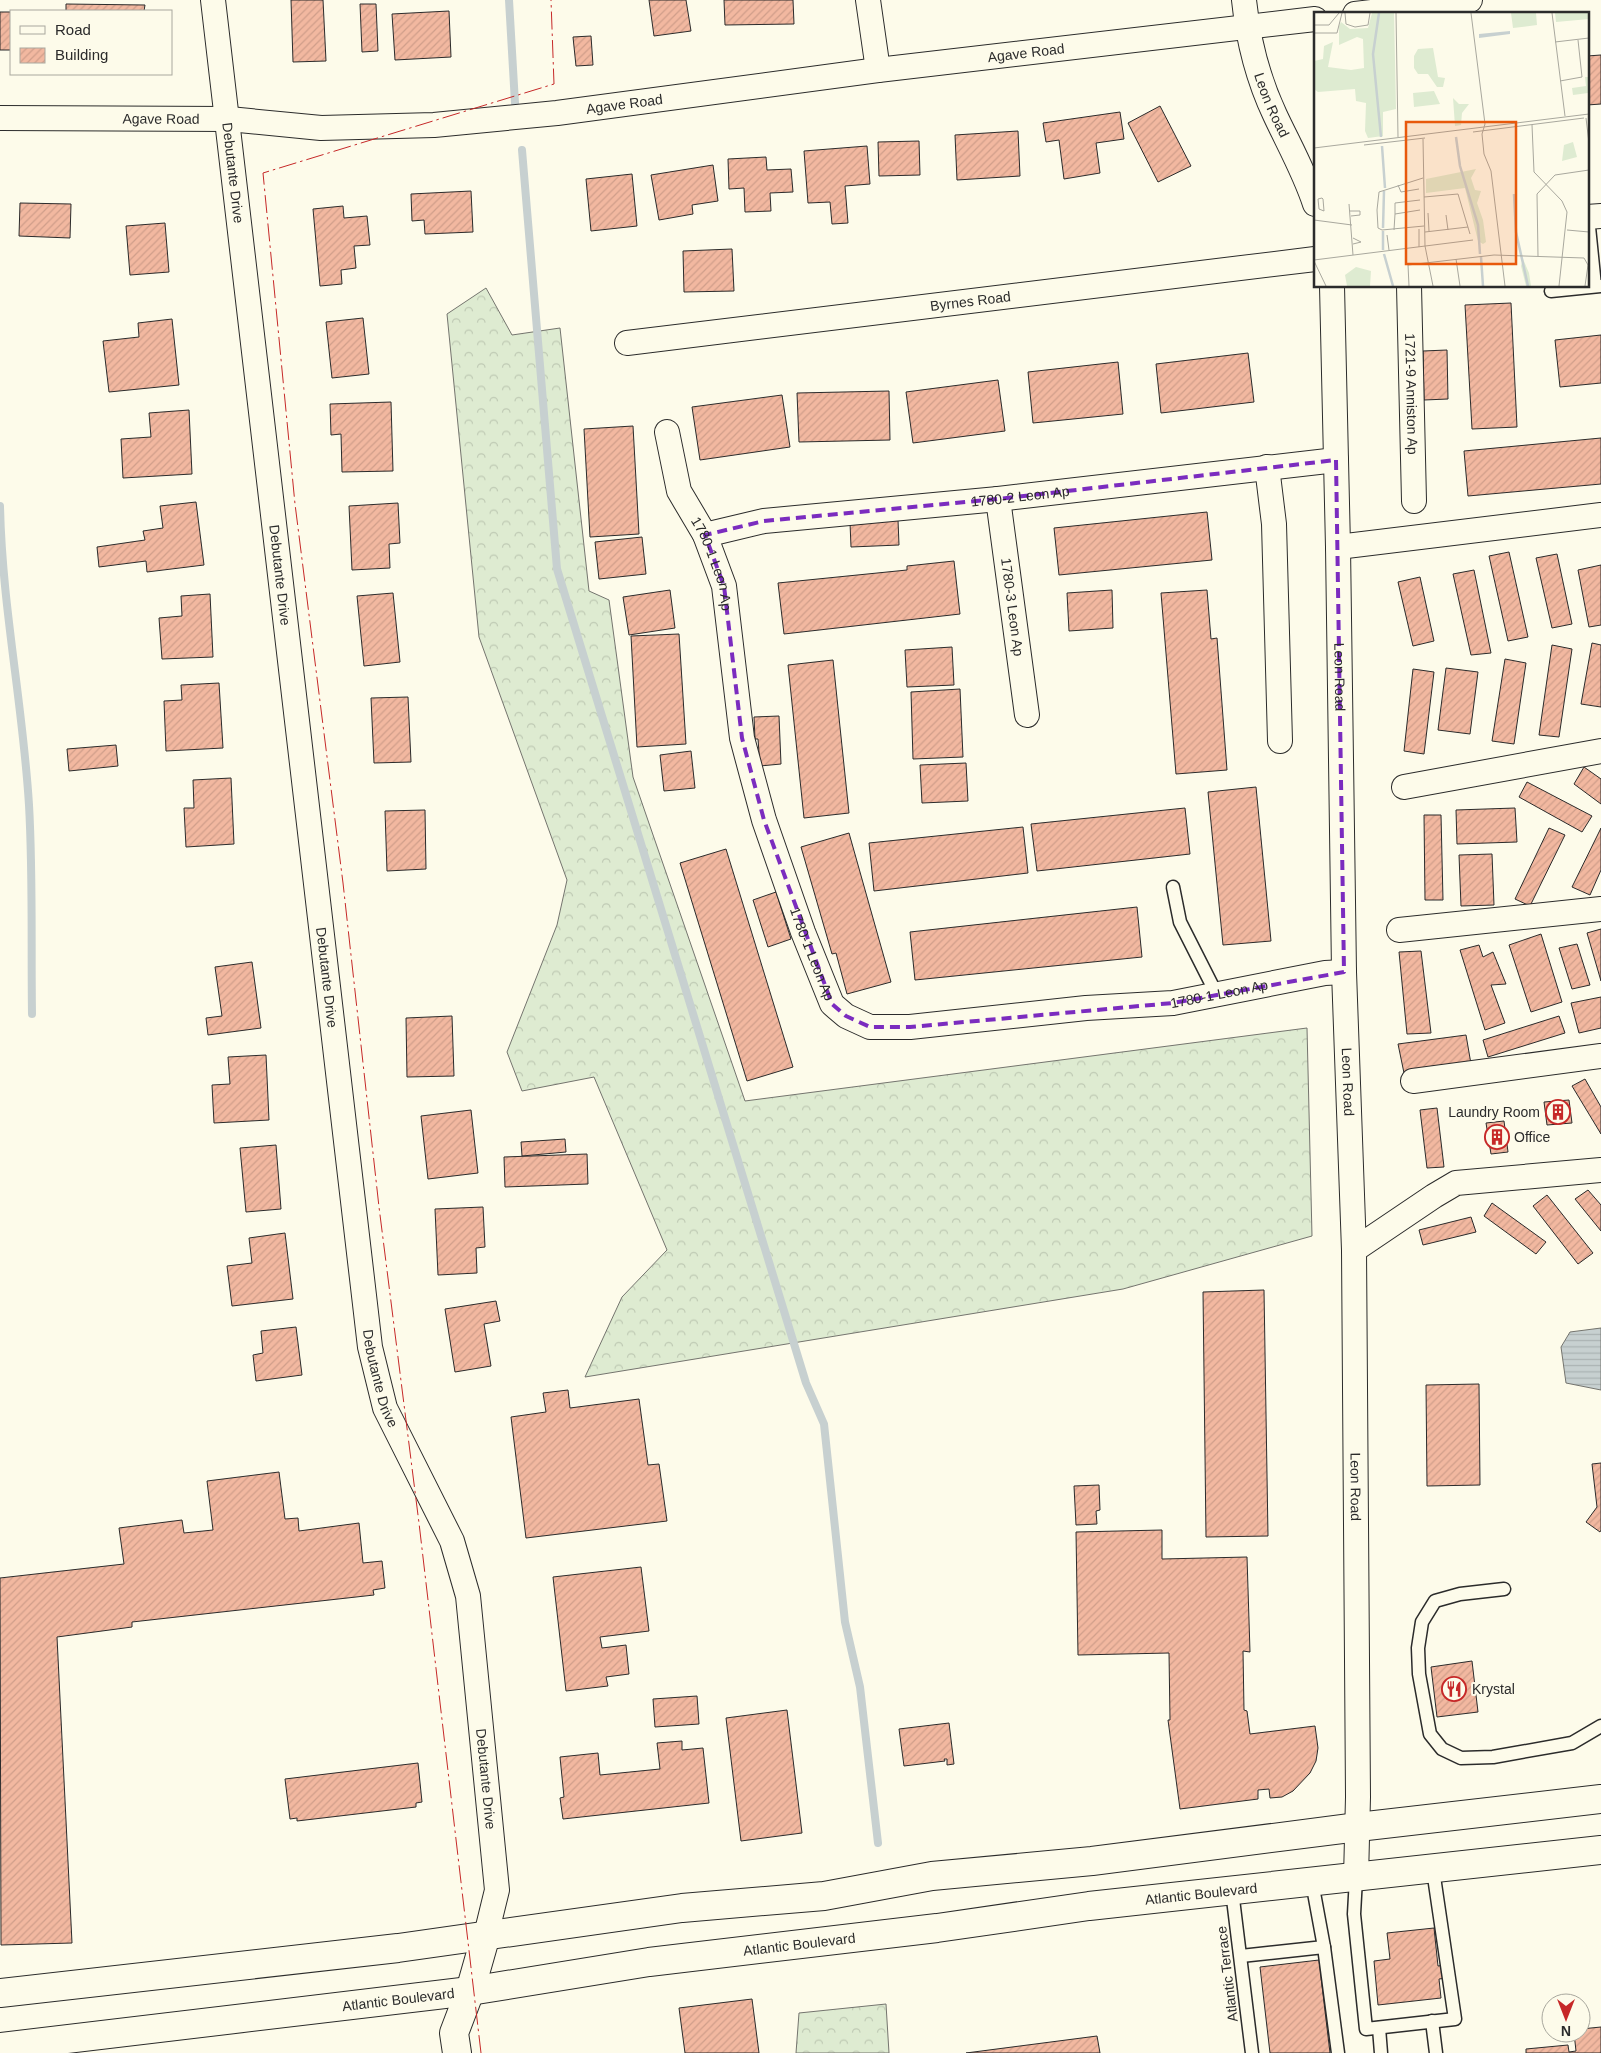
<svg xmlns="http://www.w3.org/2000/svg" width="1601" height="2053" font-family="Arial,sans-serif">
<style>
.forest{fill:url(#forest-crowns);stroke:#74746e}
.water{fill:url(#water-rules);stroke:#74746e}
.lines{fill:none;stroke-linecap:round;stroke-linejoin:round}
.stream{stroke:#c7d0d0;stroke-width:8}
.building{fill:url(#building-hatch);stroke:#2b2b2b}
.lane-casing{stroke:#2b2b2b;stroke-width:15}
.street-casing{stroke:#2b2b2b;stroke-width:26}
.secondary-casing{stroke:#2b2b2b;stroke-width:30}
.highway-casing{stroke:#2b2b2b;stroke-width:30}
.lane{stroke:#fdfbea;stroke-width:12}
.street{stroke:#fdfbea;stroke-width:24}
.secondary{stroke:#fdfbea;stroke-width:28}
.highway{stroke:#fdfbea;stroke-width:28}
.power{stroke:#c62828;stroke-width:1;stroke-dasharray:18 4 2.5 4;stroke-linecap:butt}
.marked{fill:none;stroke:#7b2cbf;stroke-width:4;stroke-dasharray:10 6;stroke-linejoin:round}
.labels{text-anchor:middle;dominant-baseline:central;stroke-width:4;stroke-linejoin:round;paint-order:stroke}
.street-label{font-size:14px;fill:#2b2b2b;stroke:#fdfbea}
.poi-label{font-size:14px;fill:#2b2b2b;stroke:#fdfbea;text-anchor:start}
.inset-river{fill:none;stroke:#c7d0d0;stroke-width:2.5}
.inset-road{fill:none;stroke:#a9a89e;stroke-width:1}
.view{fill:#e8590c;fill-opacity:0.15;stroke:#e8590c;stroke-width:2.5}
.inset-edge{fill:none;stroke:#2b2b2b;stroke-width:2.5}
</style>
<defs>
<pattern id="forest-crowns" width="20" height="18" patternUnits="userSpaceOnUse" patternTransform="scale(1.25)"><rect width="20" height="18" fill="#deebd1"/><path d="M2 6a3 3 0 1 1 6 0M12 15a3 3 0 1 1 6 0" fill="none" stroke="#bfcab4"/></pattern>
<pattern id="water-rules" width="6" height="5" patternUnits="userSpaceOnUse" patternTransform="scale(1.25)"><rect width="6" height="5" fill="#c7d0d0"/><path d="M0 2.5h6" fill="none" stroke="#abb3b3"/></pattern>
<pattern id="building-hatch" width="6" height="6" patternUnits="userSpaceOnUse" patternTransform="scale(1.25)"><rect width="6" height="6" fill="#f2b8a0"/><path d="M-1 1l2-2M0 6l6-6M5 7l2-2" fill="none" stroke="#d09e8a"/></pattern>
</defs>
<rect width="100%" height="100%" fill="#fdfbea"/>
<!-- forest -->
<g class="forest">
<path d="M486,288L512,335L560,328L589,591L609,600L633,777L745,1101L1307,1028L1312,1236L1123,1289L585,1377L622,1297L667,1250L594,1077L522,1091L507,1052L557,925L567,880L479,637L447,314Z"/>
<path d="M886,2004L889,2053H796L799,2013Z"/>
</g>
<!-- water -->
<path class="water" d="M1601,1328V1390L1566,1383L1561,1347L1570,1332Z"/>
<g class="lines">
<!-- stream -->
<g class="stream">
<path d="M509,0L515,103"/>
<path d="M522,150L557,569L806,1383L824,1424L845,1622L860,1687L878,1843"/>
<path d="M0,506C2,606 23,705 29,805C33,874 31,944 32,1014"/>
</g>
</g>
<!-- building -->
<g class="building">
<path d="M291,0H323L326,61L293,62Z"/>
<path d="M649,0H686L691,31L654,36Z"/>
<path d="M724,0H793L794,24L725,25Z"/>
<path d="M66,4L145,5L144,11H66Z"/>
<path d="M360,4H376L378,51L362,52Z"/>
<path d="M449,11L451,57L395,60L392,14Z"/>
<rect x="0" y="12" width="11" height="38"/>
<path d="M591,36L593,65L576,66L573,37Z"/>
<path d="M1601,55V104L1587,105V56Z"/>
<path d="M1160,106L1191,166L1158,182L1128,123Z"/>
<path d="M1120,112L1124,139L1096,143L1100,173L1064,179L1059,140L1046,142L1043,123Z"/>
<path d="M1018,131L1020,176L957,180L955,135Z"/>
<path d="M919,141L920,175L879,176L878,142Z"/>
<path d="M867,146L870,184L845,186L848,223L832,224L830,202L808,203L804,151Z"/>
<path d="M766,157L767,170L791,169L793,192L770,193L771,211L745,212L744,188L729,189L728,159Z"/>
<path d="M713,165L718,201L692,205L693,214L659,220L651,175Z"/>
<path d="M632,174L637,226L591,231L586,179Z"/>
<path d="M471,191L473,232L425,234L424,220L412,221L411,194Z"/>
<path d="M20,203L71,204L70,238L19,236Z"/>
<path d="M343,206L344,218L367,216L370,245L354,246L356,268L341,270L342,284L320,286L313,209Z"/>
<path d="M165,223L169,272L130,275L126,226Z"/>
<path d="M732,249L734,291L684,292L683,251Z"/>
<path d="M1511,303L1517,427L1472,429L1465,305Z"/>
<path d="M363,318L369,374L332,378L326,322Z"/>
<path d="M172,319L179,385L109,392L103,341L139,337L138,323Z"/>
<path d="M1601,335V383L1560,387L1555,340Z"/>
<path d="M1447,350L1448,399L1424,400L1423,351Z"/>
<path d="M1248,353L1254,402L1161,413L1156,364Z"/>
<path d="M1118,362L1123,414L1033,423L1028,372Z"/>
<path d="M998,380L1005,431L913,443L906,392Z"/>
<path d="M889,391L890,440L799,442L797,393Z"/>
<path d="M782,395L790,447L700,460L692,407Z"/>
<path d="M391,402L393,471L342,472L341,434L331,435L330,404Z"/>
<path d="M189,410L192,474L123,478L121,439L151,437L149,413Z"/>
<path d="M633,426L639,534L590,537L584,429Z"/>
<path d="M1601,438V484L1468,496L1464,451Z"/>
<path d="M196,502L204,565L147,572L146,561L99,567L97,547L145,540L143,531L163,528L160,506Z"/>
<path d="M398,503L400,543L389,544L390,568L352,570L349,506Z"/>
<path d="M1207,512L1212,560L1059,575L1054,528Z"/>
<path d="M898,520L899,545L851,547L850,523Z"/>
<path d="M642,537L646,574L599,579L595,542Z"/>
<path d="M1509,552L1528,637L1508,641L1489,556Z"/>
<path d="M1557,554L1572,624L1552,628L1536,558Z"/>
<path d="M954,561L960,614L784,634L778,583L907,570V566Z"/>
<path d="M1601,565V625L1589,627L1578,570Z"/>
<path d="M1474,570L1491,653L1471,655L1453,574Z"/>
<path d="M1420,577L1434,641L1413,646L1398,582Z"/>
<path d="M670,590L675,628L629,635L623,597Z"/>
<path d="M1112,590L1113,628L1069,631L1067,593Z"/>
<path d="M1207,590L1211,639L1217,638L1227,770L1176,774L1161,593Z"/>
<path d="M393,593L400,662L364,666L357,596Z"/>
<path d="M210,594L213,657L162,659L159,618L182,616L181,596Z"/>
<path d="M679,634L686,744L637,747L631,636Z"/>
<path d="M1592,643L1601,645V707L1581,704Z"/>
<path d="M1552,645L1572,649L1559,737L1539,735Z"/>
<path d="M952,647L954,685L907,687L905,650Z"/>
<path d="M1505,659L1526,663L1514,744L1492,741Z"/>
<path d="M833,660L849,813L804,818L788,665Z"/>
<path d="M1446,668L1478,672L1470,734L1438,730Z"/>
<path d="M1413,669L1434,672L1424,754L1404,751Z"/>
<path d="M219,683L223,748L166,751L164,701L182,700L181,685Z"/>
<path d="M960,689L963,757L913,759L911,692Z"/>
<path d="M408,697L411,762L374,763L371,698Z"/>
<path d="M779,716L781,764L760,766L758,739H755L754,717Z"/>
<path d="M116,745L118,766L69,771L67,749Z"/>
<path d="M691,751L695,788L664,791L660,755Z"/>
<path d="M966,763L968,801L922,803L920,765Z"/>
<path d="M1584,767L1601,779V804L1574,784Z"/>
<path d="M231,778L234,844L186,847L184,808H194L193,780Z"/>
<path d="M1527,782L1592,816L1582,832L1519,797Z"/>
<path d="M1256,787L1271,941L1223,945L1208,792Z"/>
<path d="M1185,808L1190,854L1037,871L1031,824Z"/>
<path d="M1515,808L1517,842L1457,844L1456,810Z"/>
<path d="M425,810L426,869L387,871L385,811Z"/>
<path d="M1424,815H1441L1443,900H1425Z"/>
<path d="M1023,827L1028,873L874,891L869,843Z"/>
<path d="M1549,828L1565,835L1530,906L1515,899Z"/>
<path d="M1601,828V870L1590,895L1572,887Z"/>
<path d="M849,833L891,982L847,994L836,953L832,954L801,847Z"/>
<path d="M726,849L793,1067L747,1081L680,863Z"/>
<path d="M1492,854L1494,905L1461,906L1459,855Z"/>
<path d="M776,892L791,939L768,947L753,900Z"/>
<path d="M1137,907L1142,957L915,980L910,932Z"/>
<path d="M1601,929V981L1587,933Z"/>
<path d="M1541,934L1562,1002L1531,1012L1509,945Z"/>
<path d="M1577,944L1590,985L1572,989L1559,948Z"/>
<path d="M1479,945L1483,957L1493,952L1506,984L1491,985L1505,1023L1485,1030L1460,950Z"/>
<path d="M1421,951L1431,1033L1407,1034L1399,952Z"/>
<path d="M252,962L261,1028L208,1035L206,1018L222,1016L215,967Z"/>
<path d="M1601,997V1028L1579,1033L1571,1003Z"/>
<path d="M452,1016L454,1076L407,1077L406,1018Z"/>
<path d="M1559,1016L1565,1033L1488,1057L1483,1040Z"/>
<path d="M1466,1035L1471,1064L1404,1073L1398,1044Z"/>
<path d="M266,1055L269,1120L214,1123L212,1085L230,1084L228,1057Z"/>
<path d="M1585,1079L1601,1107V1134L1572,1086Z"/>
<path d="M1569,1100L1572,1123L1547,1125L1544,1102Z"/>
<path d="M1437,1108L1444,1167L1427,1168L1420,1110Z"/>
<path d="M471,1110L478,1173L428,1179L421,1116Z"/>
<path d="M1504,1121L1508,1152L1491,1154L1486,1123Z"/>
<path d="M565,1139L566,1152L522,1156L521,1142Z"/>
<path d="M276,1145L281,1209L246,1212L240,1148Z"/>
<path d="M587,1154L588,1184L505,1187L504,1157Z"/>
<path d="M1588,1190L1601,1205V1231L1575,1199Z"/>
<path d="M1547,1195L1593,1253L1578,1264L1533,1206Z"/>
<path d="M1492,1203L1546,1242L1536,1254L1484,1216Z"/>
<path d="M483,1207L485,1247L476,1248L477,1273L438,1275L435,1209Z"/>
<path d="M1471,1217L1476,1232L1423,1245L1419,1230Z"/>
<path d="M285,1233L293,1299L232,1306L227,1266L252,1263L249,1238Z"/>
<path d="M1264,1290L1268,1536L1206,1537L1203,1292Z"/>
<path d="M496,1301L500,1321L484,1324L491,1366L455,1372L445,1309Z"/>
<path d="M296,1327L302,1375L256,1381L253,1355L263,1353L261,1331Z"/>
<path d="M1479,1384L1480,1485L1427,1486L1426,1385Z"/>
<path d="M568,1390L570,1408L639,1399L648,1465L659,1464L667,1521L526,1538L511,1417L546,1412L543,1393Z"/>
<path d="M1601,1463V1530L1600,1532L1586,1522L1597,1507L1592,1464Z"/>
<path d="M279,1472L285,1519L298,1518L299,1531L359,1523L363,1563L382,1561L385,1588L373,1590L374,1595L132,1622V1627L57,1637L72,1943L1,1945L0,1578L124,1564L119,1528L182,1520L184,1533L213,1530L207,1481Z"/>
<path d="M1099,1485L1100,1510L1096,1511L1097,1524L1076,1525L1074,1486Z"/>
<path d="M1162,1530V1559L1247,1557L1250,1652L1243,1651L1244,1710L1247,1711L1250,1734L1315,1726L1318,1748L1316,1761L1310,1773L1293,1791L1282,1797L1270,1798L1269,1789L1258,1790V1799L1180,1809L1168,1720H1170L1169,1653L1078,1655L1076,1532Z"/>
<path d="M641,1567L649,1631L600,1637L602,1648L626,1645L629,1674L606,1677L608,1686L566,1691L553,1577Z"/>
<path d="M1472,1661L1478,1712L1437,1717L1431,1667Z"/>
<path d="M697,1696L699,1724L655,1727L653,1699Z"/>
<path d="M787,1710L802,1833L741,1841L726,1718Z"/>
<path d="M949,1723L954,1764L947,1765V1759H944L945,1761L904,1766L899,1729Z"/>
<path d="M682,1741V1750L703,1748L709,1803L563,1819L560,1798L564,1797L560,1757L598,1753L600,1775L660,1769L657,1743Z"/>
<path d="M418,1763L422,1802L416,1803V1807L297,1821V1818L290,1819L285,1779Z"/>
<path d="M1434,1928L1438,1966L1445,1965L1447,1978L1439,1979L1441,1998L1378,2005L1374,1961L1390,1959L1387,1933Z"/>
<path d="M1319,1960L1330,2053H1270L1260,1967Z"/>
<path d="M752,1999L759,2053H685L679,2008Z"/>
<path d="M1601,2027V2053H1526V2049L1568,2045L1569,2052L1576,2051L1574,2033H1581V2029Z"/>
<path d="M1097,2036L1100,2053H966Z"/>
</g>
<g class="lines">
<defs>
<g id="lane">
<path d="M1588,217L1595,286"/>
<path d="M1551,291L1601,286"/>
<path d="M1173,887L1180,922L1217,995"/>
<path d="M1504,1589L1460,1594L1435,1601L1422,1622L1418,1648L1419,1674L1430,1734L1442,1749L1461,1758L1493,1757L1572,1743L1601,1726"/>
<path d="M1356,1878L1354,1914L1366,2029L1455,2019L1433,1870"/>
<path d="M1232,1891L1252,2053"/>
<path d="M1324,1947L1338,2053"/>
<path d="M1241,1956L1324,1947L1312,1882"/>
<path d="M1432,2021L1436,2053"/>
<path d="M1379,2028L1381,2053"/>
</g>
<g id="street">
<path id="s1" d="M213,0L370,1347L385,1408L452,1541L468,1596L497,1890L486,1935"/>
<path d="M868,0L878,70"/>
<path id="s2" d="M1244,0C1248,39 1258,79 1275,115C1289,145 1305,173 1315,204"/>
<path d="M1355,14L1470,0"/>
<path id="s3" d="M0,118L229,119L321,128L434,125L557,113L878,70L1315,19"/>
<path d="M1587,217L1601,216"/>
<path id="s4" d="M1332,286L1338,547L1344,972L1354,1250L1358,1797L1356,1878"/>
<path id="s5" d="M1409,286L1414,501"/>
<path id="s6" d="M627,343L1315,259"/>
<path id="s7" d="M667,432L679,491L705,535L724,586L742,738L764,820L803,932L832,1004L846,1016L870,1027H910L1086,1008L1173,1003L1325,973L1344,972"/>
<path d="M1267,467L1274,524L1280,741"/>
<path id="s8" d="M998,499L1027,715"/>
<path id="s9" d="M705,535L764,521L998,499L1336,460"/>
<path d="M1338,547L1601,515"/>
<path d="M1404,787L1601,751"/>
<path d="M1399,930L1601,909"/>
<path d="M1413,1081L1601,1056"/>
<path d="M1354,1250L1434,1196L1456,1183L1601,1170"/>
</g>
<path id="secondary" d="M457,2053L454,2033L470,1991L486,1935"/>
<g id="highway">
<path d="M0,1993L398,1948L682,1908L824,1896L932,1876L1092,1861L1358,1827L1601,1799"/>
<path id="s10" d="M0,2047L470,1991L649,1962L937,1928L1089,1906L1601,1850"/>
</g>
</defs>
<!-- lane casing -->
<use href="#lane" class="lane-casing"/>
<!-- street casing -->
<use href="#street" class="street-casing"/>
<!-- secondary casing -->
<use href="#secondary" class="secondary-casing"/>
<!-- highway casing -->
<use href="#highway" class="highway-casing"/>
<!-- lane -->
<use href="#lane" class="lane"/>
<!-- street -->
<use href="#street" class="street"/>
<!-- secondary -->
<use href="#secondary" class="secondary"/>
<!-- highway -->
<use href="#highway" class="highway"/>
<!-- power -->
<path class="power" d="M481,2053L419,1523L379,1207L343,883L295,504L263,173L554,84L551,0"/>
</g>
<!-- marked area -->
<path class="marked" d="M1336,460L1344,972L1173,1003L910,1027H870L846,1016L832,1004L764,820L742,738L724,586L705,535L764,521L998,499Z"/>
<!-- icons -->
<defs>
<symbol id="building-ring" viewBox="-11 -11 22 22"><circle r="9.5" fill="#fdfbea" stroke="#c62828" stroke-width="1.5"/><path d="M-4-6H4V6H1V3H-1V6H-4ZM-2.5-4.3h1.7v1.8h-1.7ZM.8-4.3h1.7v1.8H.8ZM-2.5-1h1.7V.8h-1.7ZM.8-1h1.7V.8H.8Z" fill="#c62828"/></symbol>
<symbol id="restaurant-ring" viewBox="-11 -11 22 22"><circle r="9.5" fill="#fdfbea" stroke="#c62828" stroke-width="1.5"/><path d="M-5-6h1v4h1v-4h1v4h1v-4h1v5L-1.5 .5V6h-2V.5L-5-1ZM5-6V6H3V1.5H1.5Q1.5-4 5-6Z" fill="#c62828"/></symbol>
</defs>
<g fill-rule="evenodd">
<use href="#building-ring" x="1544" y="1098" width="28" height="28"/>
<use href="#building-ring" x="1483" y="1123" width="28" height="28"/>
<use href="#restaurant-ring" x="1440" y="1675" width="28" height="28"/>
</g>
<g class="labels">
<!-- street labels -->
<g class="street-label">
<text stroke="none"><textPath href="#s3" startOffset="1031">Agave Road</textPath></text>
<text stroke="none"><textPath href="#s3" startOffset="626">Agave Road</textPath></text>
<text stroke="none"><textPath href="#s2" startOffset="109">Leon Road</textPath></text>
<text stroke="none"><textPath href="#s3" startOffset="161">Agave Road</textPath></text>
<text stroke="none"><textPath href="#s1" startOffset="174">Debutante Drive</textPath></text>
<text stroke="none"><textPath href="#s6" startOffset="346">Byrnes Road</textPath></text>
<text stroke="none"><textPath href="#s5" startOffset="108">1721-9 Anniston Ap</textPath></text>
<text stroke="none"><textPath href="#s9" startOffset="318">1780-2 Leon Ap</textPath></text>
<text stroke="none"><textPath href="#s7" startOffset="141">1780-1 Leon Ap</textPath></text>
<text stroke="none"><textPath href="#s1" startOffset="579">Debutante Drive</textPath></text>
<text stroke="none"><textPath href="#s8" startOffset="109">1780-3 Leon Ap</textPath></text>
<text stroke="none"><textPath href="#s4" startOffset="391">Leon Road</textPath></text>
<text stroke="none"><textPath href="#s7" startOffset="546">1780-1 Leon Ap</textPath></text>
<text stroke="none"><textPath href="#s1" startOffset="984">Debutante Drive</textPath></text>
<text stroke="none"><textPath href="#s7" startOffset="996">1780-1 Leon Ap</textPath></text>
<text stroke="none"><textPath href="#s4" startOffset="796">Leon Road</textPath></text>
<text stroke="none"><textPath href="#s1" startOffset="1389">Debutante Drive</textPath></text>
<text stroke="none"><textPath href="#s4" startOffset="1201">Leon Road</textPath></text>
<text stroke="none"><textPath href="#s1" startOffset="1809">Debutante Drive</textPath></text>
<text stroke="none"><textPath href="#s10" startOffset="1211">Atlantic Boulevard</textPath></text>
<text stroke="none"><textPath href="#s10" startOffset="806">Atlantic Boulevard</textPath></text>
<text transform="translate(1227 1974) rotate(-97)">Atlantic Terrace</text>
<text stroke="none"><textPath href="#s10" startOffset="401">Atlantic Boulevard</textPath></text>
</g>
<!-- poi labels -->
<g class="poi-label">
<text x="1540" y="1112" text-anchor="end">Laundry Room</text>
<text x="1514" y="1137">Office</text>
<text x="1472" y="1689">Krystal</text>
</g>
</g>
<!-- overview -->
<g transform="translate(1314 12)">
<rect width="275" height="275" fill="#fdfbea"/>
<path d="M58,1H80L82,97L69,100V124L54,126L51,119L52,91L42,89L41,77L4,80L0,77V49L9,47L10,34L19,30L14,55L37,58L50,56L49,27L43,25L25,33V14L27,10L36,17L54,16ZM197,1H222L223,13L199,16ZM241,1H275V7L242,10ZM119,36L124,65L131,66L129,75H123L114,62H104L100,56V44L104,37ZM271,65H275L274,81L259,83L258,76L272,74ZM120,79L126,92L100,95L99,81ZM139,86L145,92H155L148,101L147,113L141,114ZM259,130L263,145L248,149L250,133ZM162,157L157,166L161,178L167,179L163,191L169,208L172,230L169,232L164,229L151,176L112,181V167ZM209,247L215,261L217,274H212L207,254ZM42,255L57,259L56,274H33L31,263Z" fill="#deebd1"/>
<path d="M196,19V22L165,26V22Z" fill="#c7d0d0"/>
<path class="inset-river" d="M65,1L59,42L67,125M142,125L146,154L164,213L166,242M68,134L71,176M200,182L202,220L214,274M69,216L70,179M69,219V238M70,242L79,274M167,245L169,274"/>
<path class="inset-road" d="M31,1L32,12L41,15L54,13L56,1M82,1L84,125M157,1L171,112L168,122L170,142L177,159L191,274M238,1L251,104M0,13H15L25,1M0,21H23L28,1M241,30L275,26M246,69L268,65L264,28M272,106L275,131M218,113L220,160L248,189L253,200L245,274M159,120L270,106M109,127L111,234L119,274M50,133L111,126M0,136L275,102M109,166L65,180L63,198L64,216L68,218L110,214M84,173L87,180L105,177M110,185L144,182L156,222M8,186L9,187L10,199L5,197L4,187ZM35,192L39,243M36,199H46V203L37,204M114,201L115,219M81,202V191L106,188M132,203L134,218M0,208L38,213M105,217V235M80,218L81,202L106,198M253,218L275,220M111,220L154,215M73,223L75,238M39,226L47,230L39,232M224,244L223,182L241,163L275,158M142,247L146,274M0,248L159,228M0,249L12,274M95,274L94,253L180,243L270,246L274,253L271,274"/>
<path class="view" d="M92,110H202V252H92Z"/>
<rect width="275" height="275" class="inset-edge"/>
</g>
<!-- legend -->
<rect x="10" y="10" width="162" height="65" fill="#fdfbea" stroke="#a9a89e"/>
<rect x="20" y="26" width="25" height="8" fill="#fdfbea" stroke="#a9a89e"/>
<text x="55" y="35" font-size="15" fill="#2b2b2b">Road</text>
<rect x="20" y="48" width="25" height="15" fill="url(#building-hatch)" stroke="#a9a89e"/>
<text x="55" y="60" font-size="15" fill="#2b2b2b">Building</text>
<!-- north arrow -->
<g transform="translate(1566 2018) rotate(180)"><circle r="24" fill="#fdfbea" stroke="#a9a89e"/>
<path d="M0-4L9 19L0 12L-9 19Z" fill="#c62828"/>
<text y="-8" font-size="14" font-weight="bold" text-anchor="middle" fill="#2b2b2b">N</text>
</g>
</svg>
